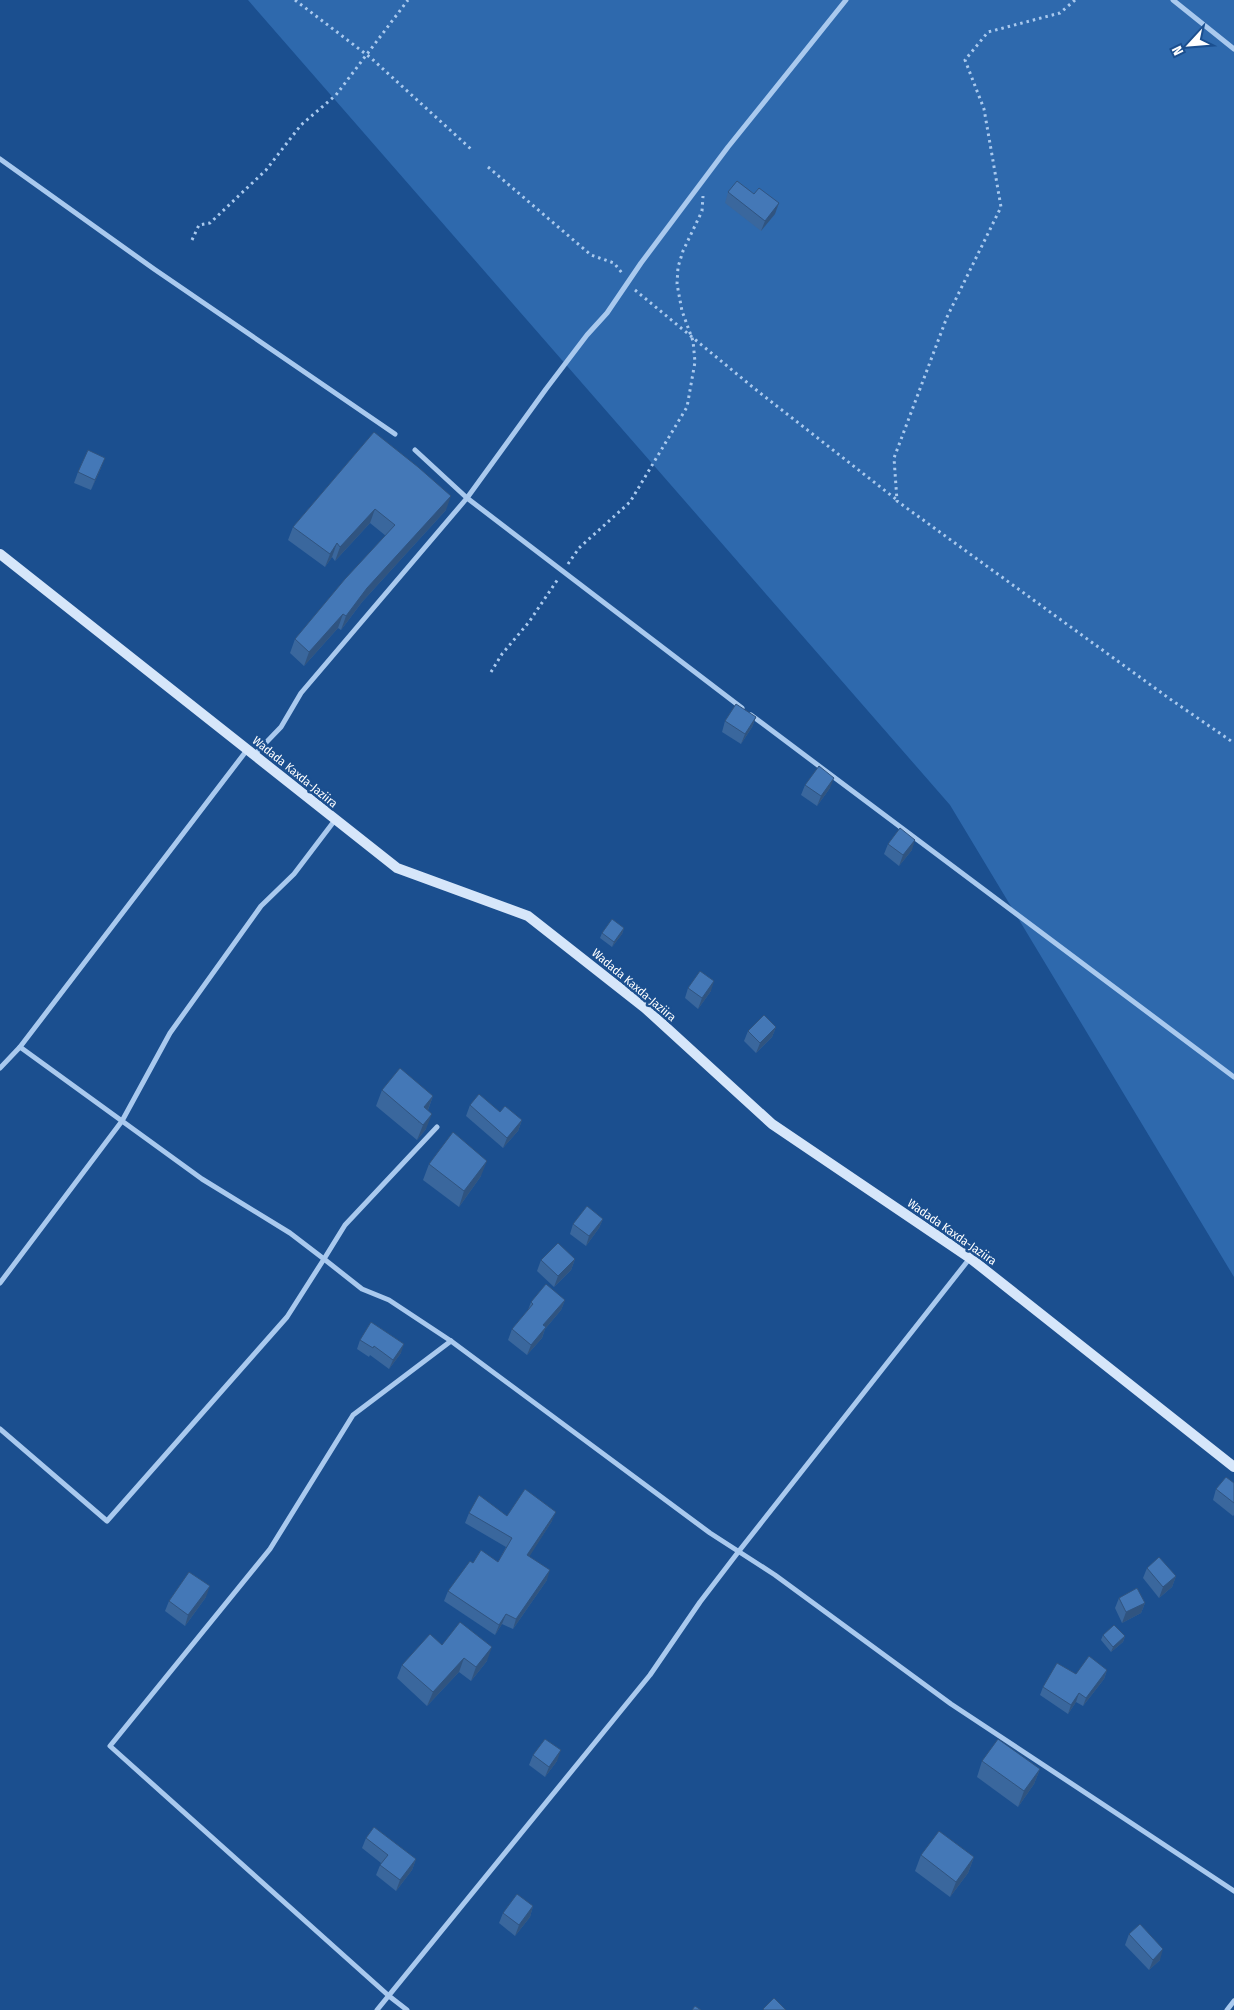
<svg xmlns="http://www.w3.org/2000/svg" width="1234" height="2010" font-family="'Fira Sans Condensed',sans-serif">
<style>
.green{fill:#2e69ad}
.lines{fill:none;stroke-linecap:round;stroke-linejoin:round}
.path{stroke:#a9c9ee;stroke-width:3;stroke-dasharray:2.5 4;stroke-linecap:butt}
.street{stroke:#a9c9ee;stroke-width:5}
.secondary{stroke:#d6e6fa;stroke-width:10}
.wall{fill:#3a679d}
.shaded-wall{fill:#305480}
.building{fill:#4478b7;stroke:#305480}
.labels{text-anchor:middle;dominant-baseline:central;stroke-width:5;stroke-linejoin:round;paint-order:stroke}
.street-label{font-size:12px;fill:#fff;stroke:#1b4f8f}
</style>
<rect width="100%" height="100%" fill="#1b4f8f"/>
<!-- green -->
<path class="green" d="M248,0H1234V1277L950,805Z"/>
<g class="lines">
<!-- path -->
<g class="path">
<path d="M295,0L371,58L472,150"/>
<path d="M1075,0L1060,13L988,32L965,60L984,109L1001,207L947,317L894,458L897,501L1170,699L1234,743"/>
<path d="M488,167L591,255L614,263L622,273"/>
<path d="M192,240L199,225L210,223L266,170L301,125L336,95L408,0"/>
<path d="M635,290L755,389L897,500"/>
<path d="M568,564L579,548L630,502L687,407L695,362L693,341L682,311L677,284L678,267L683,251L702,211L703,196"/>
<path d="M491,672L502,654L529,622L558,579"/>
</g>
<!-- street -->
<g class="street">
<path d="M1173,0L1234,49"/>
<path d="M0,159L154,269L395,434"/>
<path d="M415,450L467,498L742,708"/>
<path d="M751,715L1234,1077"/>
<path d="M254,755L281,727L301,693L467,498L546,389L587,335L607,313L641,263L728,147L846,0"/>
<path d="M20,1047L247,750"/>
<path d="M0,1068L20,1047L202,1179L290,1233L324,1259L287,1317L107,1521L0,1429"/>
<path d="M437,1127L345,1225L324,1259L362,1289L389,1300L451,1341L710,1533L775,1575L951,1704L1234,1891"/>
<path d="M0,1283L122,1121L170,1033L261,906L294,874L335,820"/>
<path d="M377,2010L650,1675L700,1602L739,1551L970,1258"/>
<path d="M407,2010L389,1996L110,1746L270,1549L353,1415L451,1341"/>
<path d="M1227,2010L1234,2001"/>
</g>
<!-- secondary -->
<path class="secondary" d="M0,554L397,868L528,916L645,1008L772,1124L970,1258L1234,1467"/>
</g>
<!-- wall -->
<g class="wall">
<path d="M728,192L775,214L761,231L725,203Z"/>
<path d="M374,432L446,510L362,602L341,630L338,628L304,666L290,653L295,639L386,536L370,523L335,561L332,557L325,567L288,540L293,527Z"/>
<path d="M101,468L91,490L74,483L78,472Z"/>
<path d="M756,717L752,727L741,744L722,732L725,721Z"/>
<path d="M805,785L830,788L817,806L801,795Z"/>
<path d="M888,844L912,850L899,866L884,854Z"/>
<path d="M624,928L622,934L612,947L600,938L602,933Z"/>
<path d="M688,988L711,991L698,1009L685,998Z"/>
<path d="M776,1027L772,1037L756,1053L744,1041L748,1031Z"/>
<path d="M382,1090L433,1096L428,1110L426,1129L417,1140L376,1106Z"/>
<path d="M470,1105L500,1112L522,1120L518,1131L503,1148L466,1116Z"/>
<path d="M429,1164L481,1176L459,1207L423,1180Z"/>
<path d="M603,1219L599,1228L586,1246L570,1234L573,1224Z"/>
<path d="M575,1259L571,1270L554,1287L537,1271L541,1260Z"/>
<path d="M565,1300L561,1310L545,1329L542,1338L527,1355L508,1340L512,1329L528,1310L531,1302Z"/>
<path d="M360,1340L401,1353L389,1369L370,1355L369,1357L357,1349Z"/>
<path d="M1234,1483V1515L1233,1516L1213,1500L1216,1489Z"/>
<path d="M469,1513L507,1516L552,1521L529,1556L547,1580L513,1629L502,1624L495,1635L444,1601L448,1591L473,1563L498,1562L506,1547L465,1523Z"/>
<path d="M1147,1568L1176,1576L1172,1587L1159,1598L1143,1578Z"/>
<path d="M206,1597L185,1626L165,1611L169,1601Z"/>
<path d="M1119,1598L1145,1603L1141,1613L1122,1623L1115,1608Z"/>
<path d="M1103,1635L1125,1636L1123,1642L1111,1652L1101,1640Z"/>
<path d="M442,1645L487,1661L471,1681L459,1672L427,1706L397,1678L402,1665Z"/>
<path d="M1107,1670L1104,1679L1083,1706L1076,1702L1068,1714L1040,1695L1043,1687L1076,1674Z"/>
<path d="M533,1755L557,1761L545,1777L529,1765Z"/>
<path d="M982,1761L1040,1769L1034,1784L1018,1807L977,1777Z"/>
<path d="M366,1838L416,1859L412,1870L396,1891L376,1875L381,1863L362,1848Z"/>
<path d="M921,1855L974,1857L968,1873L950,1897L915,1871Z"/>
<path d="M533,1906L530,1917L515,1936L499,1923L503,1913Z"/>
<path d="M1129,1934L1160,1960L1149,1970L1125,1945Z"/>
</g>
<!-- shaded-wall -->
<g class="shaded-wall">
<path d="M779,203L775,214L761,231L765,221Z"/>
<path d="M105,458L101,468L91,490L95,480Z"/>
<path d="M451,496L446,510L362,602L341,630L346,616L367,588Z"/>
<path d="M375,509L370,523L335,561L340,547Z"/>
<path d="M337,543L332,557L325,567L330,554Z"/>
<path d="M343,614L338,628L304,666L309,652Z"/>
<path d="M756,717L752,727L741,744L745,734Z"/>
<path d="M834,778L830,788L817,806L821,796Z"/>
<path d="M915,840L912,850L899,866L903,855Z"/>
<path d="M624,928L622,934L612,947L614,942Z"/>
<path d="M714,981L711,991L698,1009L702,998Z"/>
<path d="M776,1027L772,1037L756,1053L760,1043Z"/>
<path d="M433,1096L427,1112L418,1123L424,1107Z"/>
<path d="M432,1114L426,1129L417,1140L423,1125Z"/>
<path d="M522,1120L518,1131L503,1148L507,1138Z"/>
<path d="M487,1161L481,1176L459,1207L464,1191Z"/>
<path d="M603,1219L599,1228L586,1246L589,1236Z"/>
<path d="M575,1259L571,1270L554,1287L558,1276Z"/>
<path d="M565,1300L561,1310L545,1329L542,1338L527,1355L531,1345L543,1325Z"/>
<path d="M404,1344L401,1353L389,1369L393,1360Z"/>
<path d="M556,1512L552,1521L524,1565L527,1555Z"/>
<path d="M550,1570L547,1580L513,1629L516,1619Z"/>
<path d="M1176,1576L1172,1587L1159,1598L1163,1587Z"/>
<path d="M210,1586L206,1597L185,1626L188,1615Z"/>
<path d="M1145,1603L1141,1613L1122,1623L1126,1612Z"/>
<path d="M506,1614L502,1624L495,1635L499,1625Z"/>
<path d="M1125,1636L1123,1642L1111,1652L1113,1647Z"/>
<path d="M492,1647L487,1661L471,1681L476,1667Z"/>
<path d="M464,1658L459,1672L427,1706L433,1692Z"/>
<path d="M1107,1670L1104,1679L1083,1706L1086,1698Z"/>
<path d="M1079,1693L1076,1702L1068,1714L1071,1705Z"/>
<path d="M561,1750L557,1761L545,1777L549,1767Z"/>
<path d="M1040,1769L1034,1784L1018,1807L1024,1791Z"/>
<path d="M974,1857L968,1873L950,1897L956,1882Z"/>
<path d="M416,1859L412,1870L396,1891L400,1880Z"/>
<path d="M533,1906L530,1917L515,1936L519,1925Z"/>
<path d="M1163,1949L1160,1960L1149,1970L1153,1960Z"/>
</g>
<!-- building -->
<g class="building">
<path d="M737,181L754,194L759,188L779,203L765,221L728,192Z"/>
<path d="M374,432L418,467L451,496L367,588L346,616L343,614L309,652L295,639L345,579L395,525L375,509L340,547L337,543L330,554L293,527Z"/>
<path d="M88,450L105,458L95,480L78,472Z"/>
<path d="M736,704L756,717L745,734L725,721Z"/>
<path d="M819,766L834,778L821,796L805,785Z"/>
<path d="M900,828L915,840L903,855L888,844Z"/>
<path d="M612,919L624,928L614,942L602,933Z"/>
<path d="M700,971L714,981L702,998L688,988Z"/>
<path d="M764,1015L776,1027L760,1043L748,1031Z"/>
<path d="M400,1068L433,1096L424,1107L432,1114L423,1125L382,1090Z"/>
<path d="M479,1094L500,1112L505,1106L522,1120L507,1138L470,1105Z"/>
<path d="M453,1132L487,1161L464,1191L429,1164Z"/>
<path d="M587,1206L603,1219L589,1236L573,1224Z"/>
<path d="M558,1243L575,1259L558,1276L541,1260Z"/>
<path d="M546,1284L565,1300L543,1325L546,1327L531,1345L512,1329L533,1304L531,1302Z"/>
<path d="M371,1322L404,1344L393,1360L374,1346L373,1348L360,1340Z"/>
<path d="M1226,1477L1234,1483V1503L1216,1489Z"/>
<path d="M525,1489L556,1512L527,1555L550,1570L516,1619L506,1614L499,1625L448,1591L470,1561L473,1563L481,1550L498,1562L512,1538L469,1513L479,1495L507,1516Z"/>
<path d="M1159,1557L1176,1576L1163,1587L1147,1568Z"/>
<path d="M189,1572L210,1586L188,1615L169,1601Z"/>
<path d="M1137,1588L1145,1603L1126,1612L1119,1598Z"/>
<path d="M460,1622L492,1647L476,1667L464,1658L433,1692L402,1665L430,1634L442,1645Z"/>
<path d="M1114,1625L1125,1636L1113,1647L1103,1635Z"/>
<path d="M1089,1656L1107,1670L1086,1698L1079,1693L1071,1705L1043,1687L1057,1663L1076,1674Z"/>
<path d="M545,1739L561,1750L549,1767L533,1755Z"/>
<path d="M998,1739L1040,1769L1024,1791L982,1761Z"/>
<path d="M374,1827L416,1859L400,1880L380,1865L388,1855L366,1838Z"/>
<path d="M939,1831L974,1857L956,1882L921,1855Z"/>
<path d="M517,1894L533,1906L519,1925L503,1913Z"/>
<path d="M1140,1924L1163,1949L1153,1960L1129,1934Z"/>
<path d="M774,1998L786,2010H764L763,2009Z"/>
<path d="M695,2006L701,2010H692Z"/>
</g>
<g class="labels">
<!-- street labels -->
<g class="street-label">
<text transform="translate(295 772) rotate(39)">Wadada Kaxda-Jaziira</text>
<text transform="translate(634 985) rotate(40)">Wadada Kaxda-Jaziira</text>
<text transform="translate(952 1232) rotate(35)">Wadada Kaxda-Jaziira</text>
</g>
</g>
<!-- north arrow -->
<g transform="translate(1189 45) rotate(244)" stroke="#1b4f8f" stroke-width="4" paint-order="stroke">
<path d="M0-4L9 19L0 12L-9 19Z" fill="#ffffff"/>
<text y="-8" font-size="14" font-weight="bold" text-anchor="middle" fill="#ffffff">N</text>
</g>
</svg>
